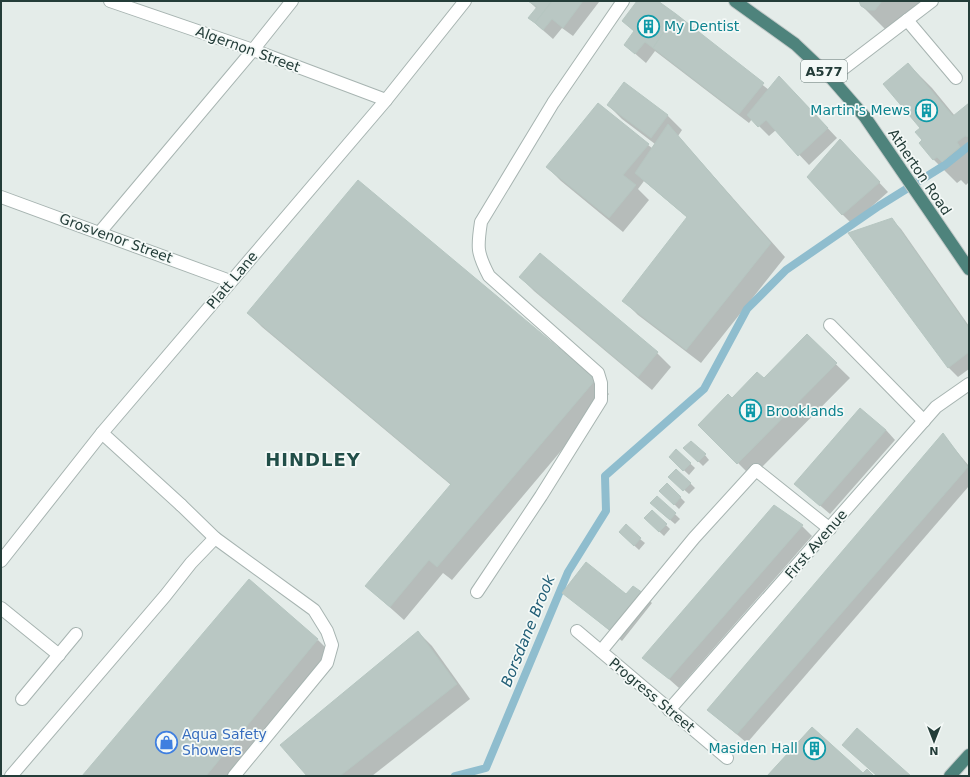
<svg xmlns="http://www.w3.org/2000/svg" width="970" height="777" font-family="'DejaVu Sans',sans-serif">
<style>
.shadow{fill:#0003}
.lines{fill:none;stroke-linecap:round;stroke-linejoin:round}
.stream{stroke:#8fbdce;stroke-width:8}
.building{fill:#b9c7c3;stroke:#b6c6c1}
.service-casing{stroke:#a7b4b1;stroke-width:14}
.minor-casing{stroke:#a7b4b1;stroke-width:14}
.trunk-casing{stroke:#c2c9c8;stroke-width:14}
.service{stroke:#fff;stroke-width:12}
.minor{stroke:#fff;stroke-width:12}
.trunk{stroke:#4e837c;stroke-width:12}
.labels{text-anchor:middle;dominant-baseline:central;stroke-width:3.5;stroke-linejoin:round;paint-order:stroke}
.shield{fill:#f4f9f7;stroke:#627572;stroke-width:1}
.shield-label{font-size:13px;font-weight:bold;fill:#243d39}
.culture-label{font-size:14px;fill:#0d838f;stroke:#f4f9f7;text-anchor:start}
.street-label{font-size:14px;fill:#243d39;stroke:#f4f9f7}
.shop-label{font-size:14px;fill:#366cbe;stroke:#f4f9f7;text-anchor:start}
.water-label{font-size:15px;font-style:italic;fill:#215e76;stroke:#f4f9f7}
.district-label{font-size:18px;font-weight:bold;letter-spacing:1px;fill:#214e48;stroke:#f4f9f7}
</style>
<rect width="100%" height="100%" fill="#e4ece9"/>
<!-- shadow -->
<g class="shadow">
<path d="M529,1H599V2L573,36L562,28L553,39L529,18L537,9Z"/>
<path d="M638,1H656L769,90L789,87L837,138L809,165L776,130L769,136L752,119L749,123L655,51L646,63L625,45L635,32L623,21Z"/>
<path d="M860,1H924L892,33L885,29L861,5Z"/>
<path d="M908,64L932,88L955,116L969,104V182L966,185L961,180L957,183L933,159L924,140Z"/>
<path d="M624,83L668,116L682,130L678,136L785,257L701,363L638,315L624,301L688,218L644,181L638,189L649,200L623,232L561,181L547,167L648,145L652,148L655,144L622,119L608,105Z"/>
<path d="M849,150L888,192L852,224L842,214Z"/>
<path d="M891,219L901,229L969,326V369L958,377L948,367Z"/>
<path d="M520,277L657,353L671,367L652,390L534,291Z"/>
<path d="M248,313L595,380L609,394L452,580L443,573L404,620L366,586L451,485L262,327Z"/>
<path d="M807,336L850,378L752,477L700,425L732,399L764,379Z"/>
<path d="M886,430L895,440L830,514L795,484Z"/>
<path d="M943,435L969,466V486L747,743L708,710Z"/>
<path d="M685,448L705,455L709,460L703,466Z"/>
<path d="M676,450L695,468L689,475L670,457Z"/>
<path d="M674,481L690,483L695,488L689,494Z"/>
<path d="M667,484L685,502L679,509L661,491Z"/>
<path d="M657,497L680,519L675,524L656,508Z"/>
<path d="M775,506L802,526L812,536L679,688L644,657Z"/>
<path d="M650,523L666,525L670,529L664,536Z"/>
<path d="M625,537L640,539L645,543L639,550Z"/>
<path d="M563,592L627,596L642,594L652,603L622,641Z"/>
<path d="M418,632L432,646L470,699L372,776H308Z"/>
<path d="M318,640L332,654L232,776H83Z"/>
</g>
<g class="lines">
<!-- stream -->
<path class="stream" d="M455,776L486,768L568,572L606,511L605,476L704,389L747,309L786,270L879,206L945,165L969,146"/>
</g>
<!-- building -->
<g class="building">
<path d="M528,1H552L535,23L528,18L537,7Z"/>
<path d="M552,1H583L563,28L552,19L543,30L535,23Z"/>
<path d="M637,1H658L676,14L653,48L645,42L635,54L624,45L634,31L622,21Z"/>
<path d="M859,1H882L875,10H868L861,6Z"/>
<path d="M676,14L764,83L739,114L653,48Z"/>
<path d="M908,63L953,116L969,103V137L965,136L957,142L960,147L942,162L937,157L933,160L919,143L922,140L915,132L920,128L883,84Z"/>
<path d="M779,76L828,128L798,156L766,120L758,127L747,115Z"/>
<path d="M624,82L668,115L651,138L607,105Z"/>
<path d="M598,103L649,144L623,175L636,185L609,218L546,167Z"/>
<path d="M668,124L771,243L686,350L622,301L687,217L635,173Z"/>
<path d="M840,139L880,182L842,215L807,177Z"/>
<path d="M358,180L596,379L437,567L429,560L390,607L365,586L451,484L247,313Z"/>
<path d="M892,218L969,328V352L948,368L848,233Z"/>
<path d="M540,253L658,352L638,377L519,277Z"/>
<path d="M807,334L837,363L737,464L698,425L728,394L732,398L757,372L764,378Z"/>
<path d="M860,408L886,430L820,506L794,484Z"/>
<path d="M943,433L968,467L737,734L707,710Z"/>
<path d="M691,441L706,454L698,462L683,448Z"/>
<path d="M676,449L691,463L683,471L669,457Z"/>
<path d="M676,469L691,483L683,491L668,477Z"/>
<path d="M667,483L681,497L674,505L659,491Z"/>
<path d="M657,496L676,513L670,520L650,503Z"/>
<path d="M774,505L803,525L669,679L642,658Z"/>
<path d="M652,510L667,524L659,532L644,518Z"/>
<path d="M626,524L641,538L634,546L619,532Z"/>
<path d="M586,562L626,594L633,586L643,593L612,632L562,593Z"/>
<path d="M249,579L318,639L206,776H82Z"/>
<path d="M418,631L457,684L340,776H307L280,745Z"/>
<path d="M812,727L863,773L867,769L874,776H767Z"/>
<path d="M857,728L911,776H877L842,745Z"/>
</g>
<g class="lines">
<defs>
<g id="service">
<path d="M907,20L956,78"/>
<path d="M100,232L253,50L292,1"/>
<path d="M830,325L924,421"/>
<path d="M181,505L215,538L314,610L327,631L332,645L327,663L234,776"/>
<path d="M477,592L541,496L601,400V383L598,373L489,276C477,253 477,248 481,222L553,103L623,1"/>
<path d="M601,651L694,538L756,470"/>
<path d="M22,699L76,634"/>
<path d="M11,776L165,596L191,563L215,538"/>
</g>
<g id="minor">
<path d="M110,1L253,50L386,100"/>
<path d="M831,78L932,1"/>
<path d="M1,197L230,281"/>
<path d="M102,433L181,505"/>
<path d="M756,470L830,529"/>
<path d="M1,561L102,433L386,100L465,1"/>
<path d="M1,608L59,655"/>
<path d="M577,631L727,758"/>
<path d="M669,710L936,407L969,384"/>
</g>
<g id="trunk">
<path d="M735,1L795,44L831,78L865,117L969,269"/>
<path d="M950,776L969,755"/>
</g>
</defs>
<!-- service casing -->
<use href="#service" class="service-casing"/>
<!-- minor casing -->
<use href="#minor" class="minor-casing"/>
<!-- trunk casing -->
<use href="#trunk" class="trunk-casing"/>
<!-- service -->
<use href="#service" class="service"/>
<!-- minor -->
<use href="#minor" class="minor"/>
<!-- trunk -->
<use href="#trunk" class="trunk"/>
</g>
<!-- icons -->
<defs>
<symbol id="building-ring" viewBox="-11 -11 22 22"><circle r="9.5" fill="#f4f9f7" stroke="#0f9aa8" stroke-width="1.5"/><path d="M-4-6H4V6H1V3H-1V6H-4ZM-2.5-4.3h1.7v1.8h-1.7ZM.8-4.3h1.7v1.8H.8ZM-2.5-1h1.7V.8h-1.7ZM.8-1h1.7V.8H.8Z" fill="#0f9aa8"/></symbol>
<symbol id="shop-ring" viewBox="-11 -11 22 22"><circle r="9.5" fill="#f4f9f7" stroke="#3f7fe0" stroke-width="1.5"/><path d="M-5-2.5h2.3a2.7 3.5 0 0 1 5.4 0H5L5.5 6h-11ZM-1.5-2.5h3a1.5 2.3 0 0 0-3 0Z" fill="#3f7fe0"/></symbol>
</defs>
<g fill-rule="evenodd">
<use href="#building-ring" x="636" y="14" width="25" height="25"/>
<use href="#building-ring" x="914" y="98" width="25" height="25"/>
<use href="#building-ring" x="738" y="398" width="25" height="25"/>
<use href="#shop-ring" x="154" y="730" width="25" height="25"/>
<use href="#building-ring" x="802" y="736" width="25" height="25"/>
</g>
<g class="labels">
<!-- shield labels -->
<rect class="shield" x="801" y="60" width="46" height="22" rx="3"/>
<g class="shield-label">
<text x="824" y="71">A577</text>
</g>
<!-- culture labels -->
<g class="culture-label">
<text x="664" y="26">My Dentist</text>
<text x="910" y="110" text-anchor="end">Martin's Mews</text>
<text x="766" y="411">Brooklands</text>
<text x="798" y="748" text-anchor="end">Masiden Hall</text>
</g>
<!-- street labels -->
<g class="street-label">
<text transform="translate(248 49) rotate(20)">Algernon Street</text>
<text transform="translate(920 172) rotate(56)">Atherton Road</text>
<text transform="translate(116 238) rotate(20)">Grosvenor Street</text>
<text transform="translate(232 280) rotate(-50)">Platt Lane</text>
<text transform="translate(816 544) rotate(-49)">First Avenue</text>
<text transform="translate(652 695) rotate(40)">Progress Street</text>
</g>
<!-- shop labels -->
<g class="shop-label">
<text x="182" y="734">Aqua Safety<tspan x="182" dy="16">Showers</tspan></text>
</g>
<!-- water labels -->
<g class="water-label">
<text transform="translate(528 631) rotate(-68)">Borsdane Brook</text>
</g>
<!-- district labels -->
<g class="district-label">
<text x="313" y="459">HINDLEY</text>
</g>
</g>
<!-- border -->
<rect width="970" height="777" fill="none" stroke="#243d39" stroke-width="4"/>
<!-- north arrow -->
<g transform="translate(934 741) rotate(180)" stroke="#f4f9f7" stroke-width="3" paint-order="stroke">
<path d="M0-3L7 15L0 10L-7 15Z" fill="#243d39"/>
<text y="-6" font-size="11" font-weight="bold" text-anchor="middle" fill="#243d39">N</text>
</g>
</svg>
